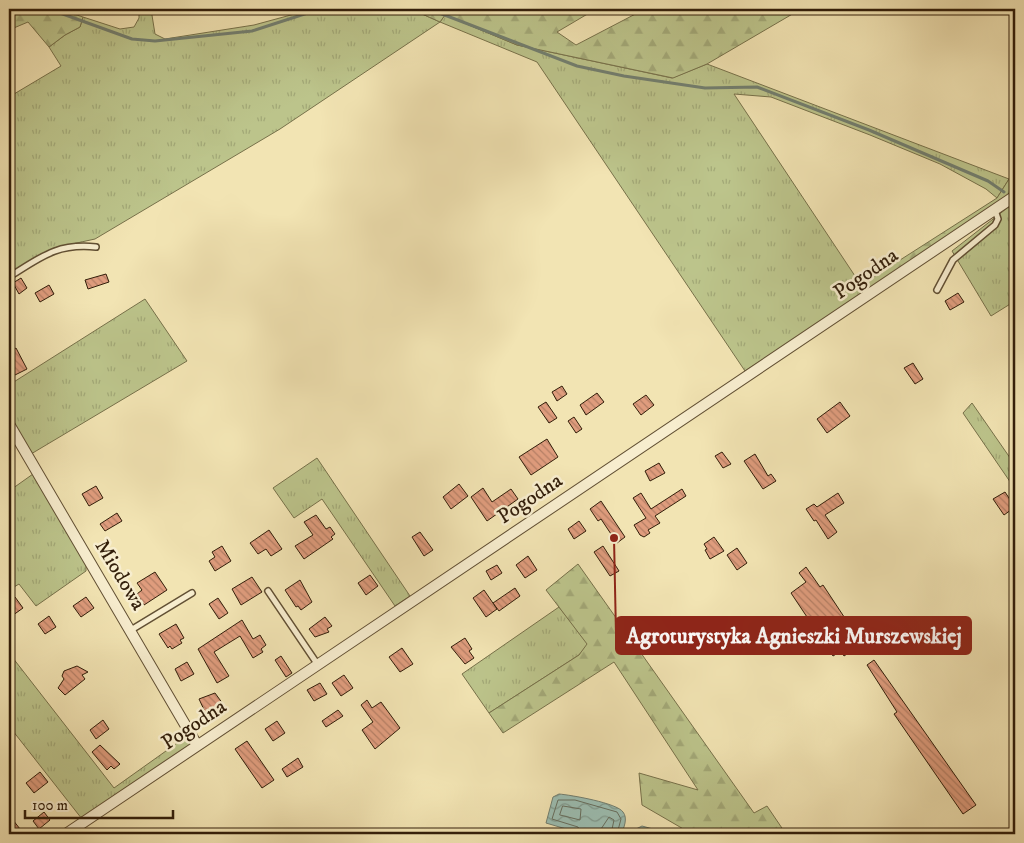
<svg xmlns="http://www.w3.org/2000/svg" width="1024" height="843" font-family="'IM FELL DW Pica',serif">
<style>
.grass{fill:url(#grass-tufts);stroke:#77714a}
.forest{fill:url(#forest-firs);stroke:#77714a}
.water{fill:url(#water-waves);stroke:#727e6f}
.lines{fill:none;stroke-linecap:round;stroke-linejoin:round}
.shore{stroke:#676e5e;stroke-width:1}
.stream{stroke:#727e6f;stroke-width:3}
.building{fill:url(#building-back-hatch);stroke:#321e0a}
.service-casing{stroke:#625034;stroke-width:8}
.minor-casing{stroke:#625034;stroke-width:12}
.service{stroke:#f7edce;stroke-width:5}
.minor{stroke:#f7edce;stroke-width:10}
.labels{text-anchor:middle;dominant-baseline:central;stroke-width:5;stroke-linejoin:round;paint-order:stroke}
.street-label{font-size:21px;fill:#321e0a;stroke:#f7edce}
.leader{fill:none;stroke:#8f2418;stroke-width:2}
.callout-dot{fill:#8f2418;stroke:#f7edce;stroke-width:2}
.callout{fill:#8f2418;stroke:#8f2418;stroke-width:2}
.callout-label{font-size:22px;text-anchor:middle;font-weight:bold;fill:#fff}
</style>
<defs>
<pattern id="grass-tufts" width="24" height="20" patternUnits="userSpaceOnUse" patternTransform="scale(1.25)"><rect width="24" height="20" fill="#bcc48b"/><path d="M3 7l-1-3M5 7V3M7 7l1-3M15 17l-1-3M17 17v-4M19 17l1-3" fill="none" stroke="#a2a877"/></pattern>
<pattern id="forest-firs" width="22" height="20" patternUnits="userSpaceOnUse" patternTransform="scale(1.25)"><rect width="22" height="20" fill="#bcc48b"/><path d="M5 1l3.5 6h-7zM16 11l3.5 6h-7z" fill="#a2a877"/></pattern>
<pattern id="water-waves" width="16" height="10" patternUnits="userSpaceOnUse" patternTransform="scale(1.25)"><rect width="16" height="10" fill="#9cbeb2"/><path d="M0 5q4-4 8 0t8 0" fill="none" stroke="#809a8f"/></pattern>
<pattern id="building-back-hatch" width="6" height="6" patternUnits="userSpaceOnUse" patternTransform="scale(1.25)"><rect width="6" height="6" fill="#df9c7d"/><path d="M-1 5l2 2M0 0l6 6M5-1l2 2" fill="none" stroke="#b57f65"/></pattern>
</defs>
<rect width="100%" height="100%" fill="#f2e4b3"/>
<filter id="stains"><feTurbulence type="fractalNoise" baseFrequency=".004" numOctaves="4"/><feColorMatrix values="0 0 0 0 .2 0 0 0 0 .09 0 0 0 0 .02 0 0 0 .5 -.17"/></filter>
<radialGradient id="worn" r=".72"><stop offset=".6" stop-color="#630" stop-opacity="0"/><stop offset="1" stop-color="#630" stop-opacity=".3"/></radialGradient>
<!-- grass -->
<g class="grass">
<path d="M139,9H151L155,34L165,39L254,25L313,9H343L345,13L352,14L358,9H411L440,22L445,15L517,45L672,78L707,64L1009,179L997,198L986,189L940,164L870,135L771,97L734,94L861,285L863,294L745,371L537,62L440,22L280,129L95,239L54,248L9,274V97L61,66L49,47L65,35L80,27L83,17L120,29L134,27L139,18Z"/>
<path d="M1015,202V301L991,316L952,251Z"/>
<path d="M145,299L187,361L31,454L9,416V385Z"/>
<path d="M972,403L1015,465V489L963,413Z"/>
<path d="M317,458L410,596L395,606L322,499L294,518L273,488Z"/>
<path d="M33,474L86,563V571L36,606L19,584L9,590V491Z"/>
<path d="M559,607L588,644L579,655L489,713L462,674Z"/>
<path d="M9,653L114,788L187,736L191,747L82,819L9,726Z"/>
</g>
<!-- forest -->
<g class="forest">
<path d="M9,9H58L83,17L80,27L65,35L49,47L28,22L9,30Z"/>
<path d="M411,9H596L557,32L576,45L645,9H801L707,64L673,78L517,45L445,15L440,22Z"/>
<path d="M1015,175V190L863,294L861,285L997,198L1009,179Z"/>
<path d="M578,564L754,813L767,806L786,834H692L642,805L639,773L698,790L614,662L503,733L489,713L579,655L587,644L546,590Z"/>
</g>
<!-- water -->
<g class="water">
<path d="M559,794C571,795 617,803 623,812C628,818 624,828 621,834H583L546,823L553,797Z"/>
<path d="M642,826L671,834H632V831Z"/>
</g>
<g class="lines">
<!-- shore -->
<g class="shore">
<path d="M563,806L581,809L580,820L560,815Z"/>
<path d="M581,834L578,827L552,819L558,800H575L617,812L621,819L617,834"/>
<path d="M588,834L589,831L601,829L609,817L614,820L611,834"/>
</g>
<!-- stream -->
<g class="stream">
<path d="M49,9L132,39L155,41L252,31L320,9"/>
<path d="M429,9L577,66L624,76L705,88L757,87L869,130L988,181L1004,192"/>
</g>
</g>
<!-- building -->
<g class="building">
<path d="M106,274L109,282L88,289L85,280Z"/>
<path d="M21,278L27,288L19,294L13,283Z"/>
<path d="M49,285L54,294L40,302L35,293Z"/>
<path d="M958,293L964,302L950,310L945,301Z"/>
<path d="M16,348L27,369L9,378V352Z"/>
<path d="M913,363L923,379L915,384L904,368Z"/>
<path d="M562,386L567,394L557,401L552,392Z"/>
<path d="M597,393L604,402L586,415L580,405Z"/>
<path d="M646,395L654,405L641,415L633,404Z"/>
<path d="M546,402L557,418L549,423L538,407Z"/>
<path d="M840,402L850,416L827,433L817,419Z"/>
<path d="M574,417L582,429L576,433L568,421Z"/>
<path d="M547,439L558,457L531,475L519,457Z"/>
<path d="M722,452L731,464L723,468L715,456Z"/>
<path d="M755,454L768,476L771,474L776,481L763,489L744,461Z"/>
<path d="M659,463L665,473L650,481L645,471Z"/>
<path d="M459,484L468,496L451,509L443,497Z"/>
<path d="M96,486L103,498L89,506L82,494Z"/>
<path d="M483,488L492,502L511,489L518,499L487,521L471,497Z"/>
<path d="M682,489L686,496L655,516L660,523L648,530L650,533L644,537L640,535L634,525L646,518L633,498L641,493L651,509Z"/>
<path d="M1005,492L1015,507L1004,515L993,499Z"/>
<path d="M838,493L844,503L825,515L837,532L828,539L816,520L814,521L806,509L814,504L817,507Z"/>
<path d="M601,501L625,537L617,543L601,519L598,521L590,509Z"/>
<path d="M117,513L122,521L105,531L100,524Z"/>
<path d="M316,515L326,529L330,527L335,534L331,537L333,539L304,559L295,546L313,535L304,522Z"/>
<path d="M579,521L586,531L574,539L568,529Z"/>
<path d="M269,530L282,549L271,556L266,549L258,554L250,543Z"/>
<path d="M420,532L433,550L424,556L412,537Z"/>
<path d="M714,537L724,551L710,559L705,550L707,549L704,544Z"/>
<path d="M222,546L231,561L215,571L209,561L215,557L212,552Z"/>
<path d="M603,546L619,571L610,576L594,552Z"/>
<path d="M737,548L747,563L737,570L727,555Z"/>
<path d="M528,556L537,570L525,578L516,565Z"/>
<path d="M497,565L502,573L491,580L486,571Z"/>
<path d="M806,567L820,587L823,585L862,644L844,656L841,651L833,656L791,593L806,582L799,573Z"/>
<path d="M155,572L167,590L144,605L137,594L142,590L137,583Z"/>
<path d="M370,575L378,586L366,595L358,583Z"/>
<path d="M252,577L262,592L241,605L232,589Z"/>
<path d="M300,580L312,602L301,610L298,606L296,607L285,590Z"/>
<path d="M515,588L520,596L499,611L493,603Z"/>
<path d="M484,590L497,609L486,617L473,598Z"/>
<path d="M15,597L23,608L9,618V601Z"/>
<path d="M86,597L94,608L81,617L73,606Z"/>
<path d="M218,598L228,613L219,619L209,604Z"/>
<path d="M49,616L56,627L45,634L38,624Z"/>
<path d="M325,617L332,626L327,629L329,632L315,637L309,629Z"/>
<path d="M242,620L253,639L260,635L266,645L261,649L263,652L253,658L240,636L214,652L229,676L217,683L198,649Z"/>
<path d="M176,624L184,638L180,640L182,643L172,649L170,646L168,648L159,634Z"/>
<path d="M465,638L472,649L469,651L474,658L465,664L451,647Z"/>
<path d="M402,648L413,664L400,672L389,657Z"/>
<path d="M281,656L292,673L286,677L275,660Z"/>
<path d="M874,660L976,805L963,814L894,714L897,712L867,665Z"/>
<path d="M187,662L194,674L181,681L175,669Z"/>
<path d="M77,666L88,672L82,675L85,679L65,695L58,688L64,679L62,676L64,671Z"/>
<path d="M344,675L353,688L341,696L332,683Z"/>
<path d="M320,683L327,694L314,701L307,690Z"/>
<path d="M215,693L223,704L206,714L199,699Z"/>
<path d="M367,700L372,708L381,702L400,728L375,749L362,730L373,722L361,705Z"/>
<path d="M338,710L343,716L326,727L322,721Z"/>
<path d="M103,720L109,729L96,739L90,730Z"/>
<path d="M277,721L285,733L273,741L265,729Z"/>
<path d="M247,741L274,780L262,788L235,749Z"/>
<path d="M100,745L120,764L114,769L111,766L107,770L92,752Z"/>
<path d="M298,758L303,767L287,777L282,769Z"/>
<path d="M40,772L48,782L34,793L26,783Z"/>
<path d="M44,812L50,820L39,829L33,821Z"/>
<path d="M9,815L24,834H9Z"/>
</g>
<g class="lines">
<defs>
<g id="service">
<path d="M9,277C41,257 57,243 96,247"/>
<path d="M937,290L953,260L995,225L998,219L995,210"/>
<path d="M268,591L318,665"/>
<path d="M131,630L192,593"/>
</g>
<g id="minor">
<path d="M9,424L197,745"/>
<path d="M66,834L1015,196"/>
</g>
</defs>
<!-- service casing -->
<use href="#service" class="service-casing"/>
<!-- minor casing -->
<use href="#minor" class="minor-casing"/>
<!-- service -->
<use href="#service" class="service"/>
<!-- minor -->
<use href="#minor" class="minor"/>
</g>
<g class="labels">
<!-- street labels -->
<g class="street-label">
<text transform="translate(866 274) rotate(-35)">Pogodna</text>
<text transform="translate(530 499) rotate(-34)">Pogodna</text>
<text transform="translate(120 575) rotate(59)">Miodowa</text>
<text transform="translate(194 725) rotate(-34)">Pogodna</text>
</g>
</g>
<!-- callouts -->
<path class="leader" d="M614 538L616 635"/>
<circle class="callout-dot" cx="614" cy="538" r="5"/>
<rect class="callout" x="616" y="617" width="355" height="37" rx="5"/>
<g class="callout-label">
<text x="794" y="643">Agroturystyka Agnieszki Murszewskiej</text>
</g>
<!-- margin -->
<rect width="1024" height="843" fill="none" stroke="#f2e4b3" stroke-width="30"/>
<rect x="10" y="10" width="1004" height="823" fill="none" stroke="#321e0a" stroke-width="2.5"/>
<rect x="15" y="15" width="994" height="813" fill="none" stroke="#321e0a"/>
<!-- scale -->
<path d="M25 810v8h148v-8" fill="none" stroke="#321e0a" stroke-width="2.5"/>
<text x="32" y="810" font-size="15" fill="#321e0a" stroke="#f7edce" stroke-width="4" paint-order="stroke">100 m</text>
<rect width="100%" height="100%" filter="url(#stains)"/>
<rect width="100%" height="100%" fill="url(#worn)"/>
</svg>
